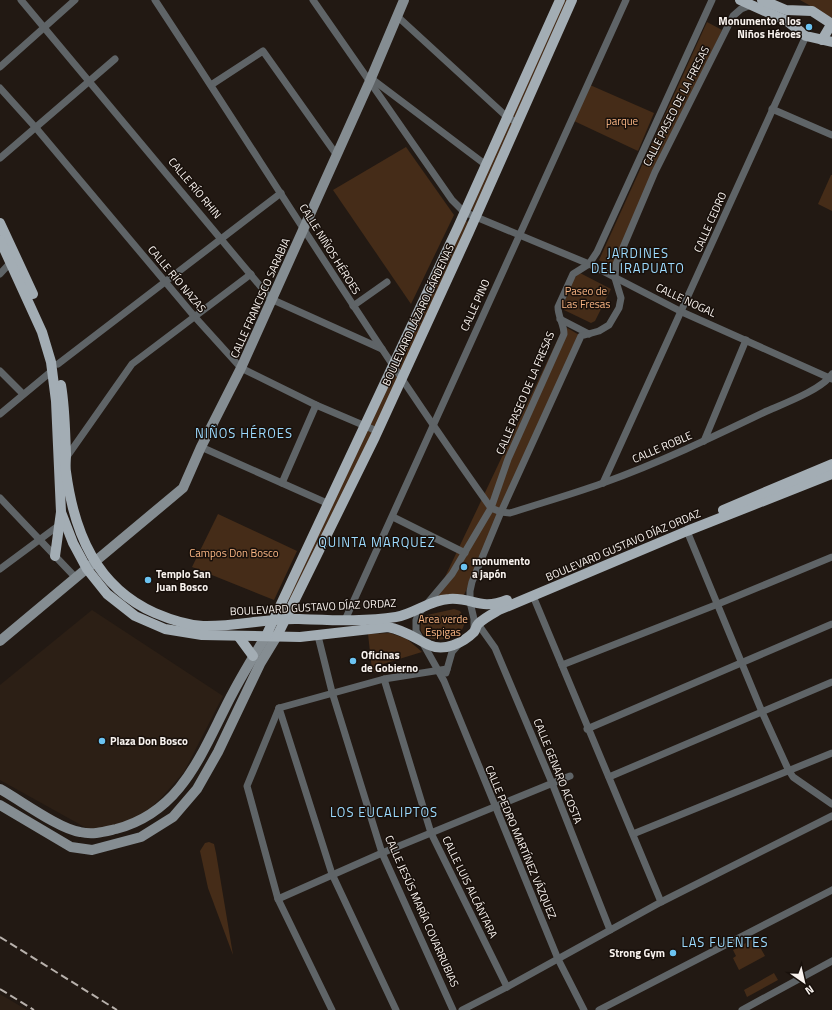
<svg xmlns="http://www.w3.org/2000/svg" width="832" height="1010" font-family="'Titillium Web',sans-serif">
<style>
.built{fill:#2c1f15}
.green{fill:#452c18}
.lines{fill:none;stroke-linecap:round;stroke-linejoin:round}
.street{stroke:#5f6467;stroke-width:7}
.secondary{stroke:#858d92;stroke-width:10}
.primary{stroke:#a3adb4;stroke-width:10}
.rail{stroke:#b8b1ac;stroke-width:2;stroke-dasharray:8 4;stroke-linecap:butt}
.poi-dot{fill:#6bc3f2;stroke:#18100b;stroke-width:1.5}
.labels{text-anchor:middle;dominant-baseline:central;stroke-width:3;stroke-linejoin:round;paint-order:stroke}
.poi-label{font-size:11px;font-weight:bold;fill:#f9f3ef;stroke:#18100b;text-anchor:start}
.street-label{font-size:11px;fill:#f9f3ef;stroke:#18100b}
.park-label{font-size:11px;fill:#fab684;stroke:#18100b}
.quarter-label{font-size:13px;letter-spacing:1px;fill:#9ddbff;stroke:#18100b}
</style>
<rect width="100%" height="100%" fill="#221913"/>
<!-- built -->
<g class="built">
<path d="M92,610L223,696L184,772L162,797L134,824L97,834L0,780V685Z"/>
<path d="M0,994L27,1010H0Z"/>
</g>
<!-- green -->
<g class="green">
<path d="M560,0H569L476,212L471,210Z"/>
<path d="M800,0H832V18Z"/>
<path d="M707,22L722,30L611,268L599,260Z"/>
<path d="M590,85L654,113L638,151L574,121Z"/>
<path d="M406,147L454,215L411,304L333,190Z"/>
<path d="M831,175H832V211L818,204Z"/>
<path d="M463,220L472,223L294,601L286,597Z"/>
<path d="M580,273L611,289L595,321L591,323L564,310C563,300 571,279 580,273Z"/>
<path d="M564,326L581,336L464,595L435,598Z"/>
<path d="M218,514L297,551L274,600L192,567Z"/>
<path d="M454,609L460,611C479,637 429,649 421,631C420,628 421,624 421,621L427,615Z"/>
<path d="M390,633L407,639L422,652L383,664L376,673L372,670L368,634Z"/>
<path d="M209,842L214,844L216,853L233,955L208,888L200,851L205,843Z"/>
<path d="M755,938L765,956L739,970L733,958L736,956L733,950Z"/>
<path d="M774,973L778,980L747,997L744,990Z"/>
</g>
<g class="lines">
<!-- street -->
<g class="street">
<path d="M21,0L271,299L382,349"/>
<path d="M155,0C267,170 373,342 491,508L501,512L510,513C541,503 573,494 603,483C659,463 713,437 767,411C783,404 823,389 832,374"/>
<path d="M313,0L452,200L464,212L589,264L682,312L832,379"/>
<path d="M397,16L507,117L518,123"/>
<path d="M0,67L75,0"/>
<path d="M372,79L486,165"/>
<path d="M211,85L263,51L336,154"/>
<path d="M0,88L36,128L194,316L241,368L316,405L377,431"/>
<path d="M772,109L832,135"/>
<path d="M0,158L115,59"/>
<path d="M0,274L11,262"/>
<path d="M353,306L387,282"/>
<path d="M560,319L589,334"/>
<path d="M58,364L281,193"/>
<path d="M0,371L23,394"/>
<path d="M0,414L53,370"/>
<path d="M704,441L746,340"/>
<path d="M201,447L329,504"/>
<path d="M66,458L132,364L251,274"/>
<path d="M282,483L316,405"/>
<path d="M603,483L806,36"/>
<path d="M0,498L76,578"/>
<path d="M393,517L465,553"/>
<path d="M687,531L762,712L788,769L793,777L832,804"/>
<path d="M0,569L58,526"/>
<path d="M533,596L661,902"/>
<path d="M345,620L626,0"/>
<path d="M478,624L495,648L552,783L610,930"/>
<path d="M474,629V619L470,602V591L472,582L501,512L581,336L599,331L609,325L619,308L621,298L615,278L616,264L655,172L733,16L741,9L751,5"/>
<path d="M318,636L332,692L382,853L453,1010"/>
<path d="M562,665L718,604L832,557"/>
<path d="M446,673L452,652L460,643"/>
<path d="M384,679L431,833L507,987"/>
<path d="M279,708L247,786L278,899L332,1010"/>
<path d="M279,708L332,874L396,1010"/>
<path d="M279,708L384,679L447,669"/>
<path d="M587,729L832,624"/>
<path d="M609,777L832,682"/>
<path d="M633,834L832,753"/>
<path d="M278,899L382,853L570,776"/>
<path d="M462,1010L507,987L661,902L832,816"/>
<path d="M584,1010L558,959L444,681L416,631V620L420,612L452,574L491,508L508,459L564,334C564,324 558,317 558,307L573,274L589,264L597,252L712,0"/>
<path d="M599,1010L832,890"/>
<path d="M742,1010L832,961"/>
</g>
<!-- secondary -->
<g class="secondary">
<path d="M0,641L183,488L201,447L241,368L369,83L404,0"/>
<path d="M0,789C20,800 59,829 80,832C93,835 103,832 116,829C177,813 198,762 224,710C236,685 251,660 266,636"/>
<path d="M0,805L71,847L92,850L141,837L173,817L197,789L218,752L260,664L277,636"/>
</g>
<!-- primary -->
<g class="primary">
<path d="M740,0L787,21L806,36L832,42"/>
<path d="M762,0L786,10L812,11L832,24"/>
<path d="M822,40L832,23"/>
<path d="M0,223L33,294"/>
<path d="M0,240L42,332L51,362L56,401L61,512L73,543L87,569L107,594L135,616L165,629L202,635L300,637L388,627C404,630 415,638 429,645C444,652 463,643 474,632C476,629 476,626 478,624C484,618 492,614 499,610L687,531L832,474"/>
<path d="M61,385C65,408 65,431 66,454C66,460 65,466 66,472C74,532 96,587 155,613C169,619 187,625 203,626C235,627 267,618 299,619C331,620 364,622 396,617C414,614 430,600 449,599C473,597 479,611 507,600"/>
<path d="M723,510L832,464"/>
<path d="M55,556L61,512"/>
<path d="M266,636L458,227L560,0"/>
<path d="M277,636L375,437L469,232L572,0"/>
<path d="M239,637L253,656"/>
</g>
<!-- rail -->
<g class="rail">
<path d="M0,937L117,1010"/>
<path d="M0,989L34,1010"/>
</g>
</g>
<!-- markers -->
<g class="poi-dot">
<circle cx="809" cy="27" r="4"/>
<circle cx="464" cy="567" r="4"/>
<circle cx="148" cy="580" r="4"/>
<circle cx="353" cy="661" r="4"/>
<circle cx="102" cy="741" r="4"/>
<circle cx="673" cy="953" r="4"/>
</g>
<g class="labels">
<!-- poi labels -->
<g class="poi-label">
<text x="801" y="21" text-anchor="end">Monumento a los<tspan x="801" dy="13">Niños Héroes</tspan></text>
<text x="472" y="561">monumento<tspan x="472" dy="13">a japón</tspan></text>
<text x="156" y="574">Templo San<tspan x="156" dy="13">Juan Bosco</tspan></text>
<text x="361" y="655">Oficinas<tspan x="361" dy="13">de Gobierno</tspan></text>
<text x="110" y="741">Plaza Don Bosco</text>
<text x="665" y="953" text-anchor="end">Strong Gym</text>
</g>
<!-- street labels -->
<g class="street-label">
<text transform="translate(676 106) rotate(-63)">CALLE PASEO DE LA FRESAS</text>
<text transform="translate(195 188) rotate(50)">CALLE RÍO RHIN</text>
<text transform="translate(710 222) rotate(-66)">CALLE CEDRO</text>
<text transform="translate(330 249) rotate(58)">CALLE NIÑOS HÉROES</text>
<text transform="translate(177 279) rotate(50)">CALLE RÍO NAZAS</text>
<text transform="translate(260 298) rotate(-66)">CALLE FRANCISCO SARABIA</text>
<text transform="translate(686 300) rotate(25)">CALLE NOGAL</text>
<text transform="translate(475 305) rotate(-66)">CALLE PINO</text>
<text transform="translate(418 315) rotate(-65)">BOULEVARD LÁZARO CÁRDENAS</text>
<text transform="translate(525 393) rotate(-67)">CALLE PASEO DE LA FRESAS</text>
<text transform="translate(662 447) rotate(-23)">CALLE ROBLE</text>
<text transform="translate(623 545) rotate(-23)">BOULEVARD GUSTAVO DÍAZ ORDAZ</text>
<text transform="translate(313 607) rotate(-3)">BOULEVARD GUSTAVO DÍAZ ORDAZ</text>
<text transform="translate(558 771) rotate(68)">CALLE GENARO ACOSTA</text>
<text transform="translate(521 842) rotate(67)">CALLE PEDRO MARTÍNEZ VÁZQUEZ</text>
<text transform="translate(470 887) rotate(64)">CALLE LUIS ALCÁNTARA</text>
<text transform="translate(422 911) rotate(66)">CALLE JESÚS MARÍA COVARRUBIAS</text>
</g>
<!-- park labels -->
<g class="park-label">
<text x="622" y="121">parque</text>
<text x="586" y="291">Paseo de<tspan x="586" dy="13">Las Fresas</tspan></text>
<text x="234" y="553">Campos Don Bosco</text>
<text x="443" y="619">Area verde<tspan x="443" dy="13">Espigas</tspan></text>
</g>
<!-- quarter labels -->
<g class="quarter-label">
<text x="638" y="253">JARDINES<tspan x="638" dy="15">DEL IRAPUATO</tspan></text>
<text x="244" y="433">NIÑOS HÉROES</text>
<text x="377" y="542">QUINTA MARQUEZ</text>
<text x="384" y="812">LOS EUCALIPTOS</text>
<text x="725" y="942">LAS FUENTES</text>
</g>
</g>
<!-- north arrow -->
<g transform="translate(804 982) rotate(146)" stroke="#18100b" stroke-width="3" paint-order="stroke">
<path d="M0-3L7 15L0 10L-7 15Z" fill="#f9f3ef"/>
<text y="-6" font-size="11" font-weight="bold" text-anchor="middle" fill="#f9f3ef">N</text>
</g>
</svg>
